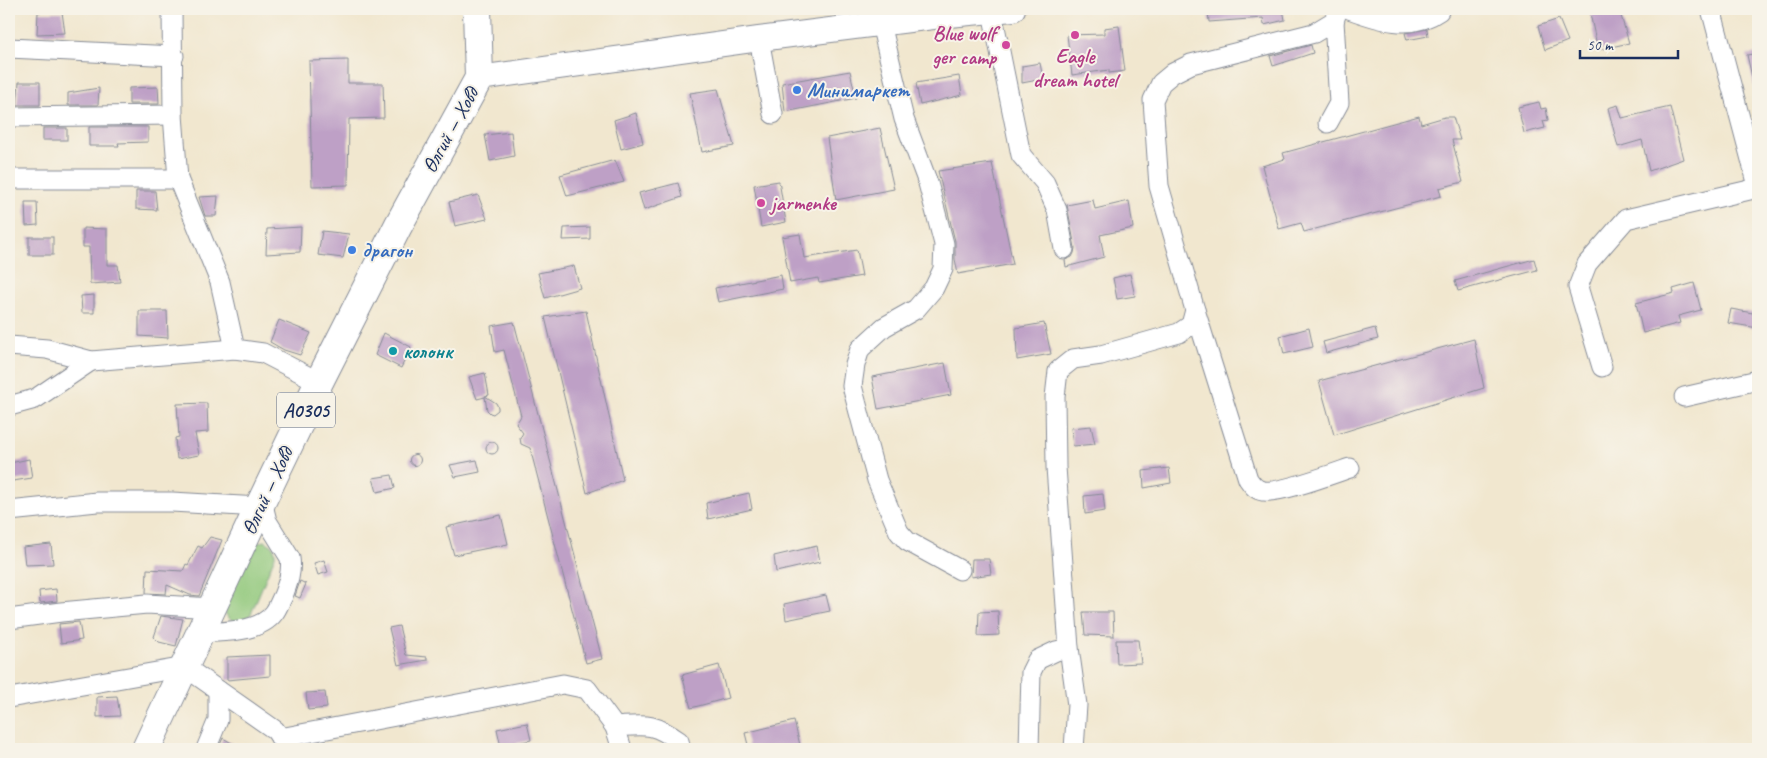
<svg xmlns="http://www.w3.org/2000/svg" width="1767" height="758" font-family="Caveat,sans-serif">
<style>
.green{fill:#91c87b;stroke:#567c6c}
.building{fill:#bea0c6}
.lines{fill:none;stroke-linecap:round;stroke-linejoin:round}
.minor-casing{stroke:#868b96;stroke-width:21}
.major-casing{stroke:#868b96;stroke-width:26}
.highway-casing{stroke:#868b96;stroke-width:30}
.minor{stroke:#fff;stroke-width:19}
.major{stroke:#fff;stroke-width:24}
.highway{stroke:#fff;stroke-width:28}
.hotel-dot{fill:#d1479c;stroke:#f7f3e8;stroke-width:2}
.shop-dot{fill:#3f7fe0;stroke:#f7f3e8;stroke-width:2}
.culture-dot{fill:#0f9aa8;stroke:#f7f3e8;stroke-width:2}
.labels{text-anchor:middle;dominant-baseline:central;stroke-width:4;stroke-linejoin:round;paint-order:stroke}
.shield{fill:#f7f3e8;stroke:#5d6a87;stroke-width:1}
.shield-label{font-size:20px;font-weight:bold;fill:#1b2f5e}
.hotel-label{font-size:21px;font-weight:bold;fill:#b23c85;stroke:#f7f3e8;text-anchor:end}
.shop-label{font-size:21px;font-weight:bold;fill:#366cbe;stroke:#f7f3e8;text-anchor:start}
.street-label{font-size:21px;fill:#1b2f5e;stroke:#f7f3e8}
.culture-label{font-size:21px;font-weight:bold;fill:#0d838f;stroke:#f7f3e8;text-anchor:start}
</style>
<rect width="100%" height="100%" fill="#f7f3e8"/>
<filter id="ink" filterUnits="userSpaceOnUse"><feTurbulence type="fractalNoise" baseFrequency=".02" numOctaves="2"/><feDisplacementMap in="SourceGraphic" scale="10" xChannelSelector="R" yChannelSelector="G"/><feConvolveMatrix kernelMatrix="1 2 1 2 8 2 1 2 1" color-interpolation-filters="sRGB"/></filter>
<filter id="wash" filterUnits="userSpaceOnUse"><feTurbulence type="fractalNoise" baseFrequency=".0096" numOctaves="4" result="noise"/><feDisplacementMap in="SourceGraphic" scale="20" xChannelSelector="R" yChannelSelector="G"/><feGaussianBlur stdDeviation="1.12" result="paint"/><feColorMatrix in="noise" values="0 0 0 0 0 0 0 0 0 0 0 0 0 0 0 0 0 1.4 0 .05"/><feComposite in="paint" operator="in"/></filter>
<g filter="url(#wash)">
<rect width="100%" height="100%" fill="#f1e7cf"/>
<!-- green -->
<path class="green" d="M265,541L273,546L275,552V556L251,614L242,621C231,622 226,618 223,607L258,542Z"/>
<g id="blocks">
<!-- building -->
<g class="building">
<path d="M1231,9H1283L1285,20L1264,25L1263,18L1209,22L1208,10Z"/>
<path d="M1589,9H1619L1629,43L1598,50Z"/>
<path d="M38,12H62L65,33L37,34Z"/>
<path d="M1559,19L1568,41L1545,50L1538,26Z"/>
<path d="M1119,26L1125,71L1109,73V70L1072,75L1067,35L1104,34V28Z"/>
<path d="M1427,29L1428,36L1407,40L1405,33Z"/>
<path d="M1311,45L1313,53L1273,66L1270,56Z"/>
<path d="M1758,53V86H1754L1747,55Z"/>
<path d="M348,60V83H383L384,118L349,119L348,185L312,186L309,61Z"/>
<path d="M1040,63L1043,79L1022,83V66Z"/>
<path d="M850,71L856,98L785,112L782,83Z"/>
<path d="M959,76L962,95L920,105L916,83Z"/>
<path d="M19,82H40V105H17Z"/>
<path d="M158,87L159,104H129V88Z"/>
<path d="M99,88L98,105H68V93Z"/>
<path d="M718,89L734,146L702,152L690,93Z"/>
<path d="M1539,102L1541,109L1546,108L1548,120L1543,121L1545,128L1524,133L1518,107Z"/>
<path d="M1618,105L1622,118L1670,107L1683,159L1649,171L1642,140L1618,147L1608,108Z"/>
<path d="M636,113L643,143L621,149L614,120Z"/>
<path d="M1419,116L1421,124L1445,117H1453L1460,140H1452L1463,182L1439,188L1441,196L1304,232L1301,223L1279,229L1262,166L1285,159L1283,153Z"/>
<path d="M89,127H148V142L118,143L119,146H89Z"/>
<rect x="43" y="128" width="24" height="12"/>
<path d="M880,128L894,189L836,200L827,138Z"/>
<path d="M511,132L514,156L490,161L485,135Z"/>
<path d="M615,160L624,182L567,196L560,175Z"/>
<path d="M992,163L1013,264L958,274L955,259V241L938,171Z"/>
<path d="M779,181L786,222L761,227L754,185Z"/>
<path d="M678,183L682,197L644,210L639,193Z"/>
<path d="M136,191H155L157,210L136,209Z"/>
<path d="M478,195L487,219L455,226L449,202Z"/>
<path d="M218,196L216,216H205L199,197Z"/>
<path d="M1093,200L1095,209L1129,201L1133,228L1100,235L1104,257L1066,267L1065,260L1072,257L1074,253L1075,248L1067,205Z"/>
<path d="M25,202H37L38,225L26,226Z"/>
<path d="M301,227L300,252L266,254L267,229Z"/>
<path d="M590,227V239L563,240L564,228Z"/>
<path d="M83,228L107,229V265H118L120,282L90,284L89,247H83Z"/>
<path d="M322,231L349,234L343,258L318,255Z"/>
<path d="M800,234L804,258L857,250L862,276L819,283L818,278L790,283L782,237Z"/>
<rect x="29" y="237" width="24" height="18"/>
<path d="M1534,259L1537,270L1458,291L1455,281Z"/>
<path d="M574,266L580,288L545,298L538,273Z"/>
<path d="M1130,274L1135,296L1117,299L1113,278Z"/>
<path d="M781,275L783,289L718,302L715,288Z"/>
<path d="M1694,283L1701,310L1678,316L1680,323L1643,333L1636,303L1674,293L1673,289Z"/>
<path d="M94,295V313H82L81,296Z"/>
<path d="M1731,309L1758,314V328L1728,323Z"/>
<path d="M139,311H167L168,338L139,336Z"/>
<path d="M586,311L623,480L587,493L545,317Z"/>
<path d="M279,320L311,333L300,355L284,350L270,342Z"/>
<path d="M514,322L602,659L586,663L530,448L521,444L520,438L523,433L516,424L521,416L504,350L495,352L491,326Z"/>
<path d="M1044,323L1051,354L1017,360L1016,328Z"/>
<path d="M1309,328L1313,347L1284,354L1280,336Z"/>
<path d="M1375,328L1378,339L1326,353L1323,342Z"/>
<path d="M384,333L411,347L401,368L375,355Z"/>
<path d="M1474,339L1484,388L1334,435L1319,381Z"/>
<path d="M945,363L951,395L878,409L872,377Z"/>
<path d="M485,373L489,395L485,396L496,403L498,407V410L493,414L490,413L487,410L485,397L477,399L469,377Z"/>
<path d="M207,403L208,432L195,433L199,455L177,459L175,438L179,437L177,404Z"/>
<path d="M1091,426L1095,444L1073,446L1071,428Z"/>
<circle cx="492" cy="448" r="6"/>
<circle cx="415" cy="460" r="5.5"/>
<path d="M29,459L32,478L13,481L10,463Z"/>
<path d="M477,460L480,472L455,477L450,465Z"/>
<path d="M1169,468L1171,483L1144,488L1143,471Z"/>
<path d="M392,475L395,488L377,492L373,478Z"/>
<path d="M749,493L752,509L708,519L706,503Z"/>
<path d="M1103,494L1105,511L1085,514L1084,496Z"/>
<path d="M501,515L508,544L454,555L446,527Z"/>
<path d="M210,537L222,540L199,596L190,595L167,585L166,594L146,593L147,569L183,571L186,564L188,565L198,546L202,548Z"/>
<path d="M51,544L53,564L25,565L23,547Z"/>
<path d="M817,546L820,562L776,572L774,556Z"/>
<path d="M972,559H989L991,574L971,577Z"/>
<path d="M324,560L328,572L318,575L314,563Z"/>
<path d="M300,581L306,584L300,598L295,596Z"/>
<path d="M56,589L57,601L40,603L39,591Z"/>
<path d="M826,595L830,611L786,620L784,604Z"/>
<path d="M998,611L999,635L978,636L979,612Z"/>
<path d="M1083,612H1113L1114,636L1085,635Z"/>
<path d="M161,616L183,619L176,646L159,642L154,637Z"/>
<path d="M79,622L82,640L61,643L59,624Z"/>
<path d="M399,626L406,655L427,657V660L398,665L389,628Z"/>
<path d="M1116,640H1138L1141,663L1117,664Z"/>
<path d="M270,655V676L227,680V657Z"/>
<path d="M719,665L728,698L691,708L682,675Z"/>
<path d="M325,692L327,708L308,710L306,693Z"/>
<path d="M117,696L120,716L97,717V697Z"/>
<path d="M794,721L801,749H749L745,733Z"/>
<path d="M527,723L531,740L501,747L497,729Z"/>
<path d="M223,738L242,749H218Z"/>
</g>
</g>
</g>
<g filter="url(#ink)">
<use href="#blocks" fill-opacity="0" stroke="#868b96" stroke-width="1"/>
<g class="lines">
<defs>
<g id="minor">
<path d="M172,9L173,115L178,179L220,282L235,349L263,353L319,382"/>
<path d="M1349,9C1379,20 1411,31 1439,11L1440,9"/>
<path d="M1711,9L1758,186"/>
<path d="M992,12L1021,155L1045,183L1057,210L1064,249"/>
<path d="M881,24L904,119L928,183L944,244L943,269L934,288L916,309L884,327L860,349L855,365L852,386L877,480L899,532L907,541L960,570"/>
<path d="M759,39L773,114"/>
<path d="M9,48L174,56"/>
<path d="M9,117L173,115"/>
<path d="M1328,123L1339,103L1334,21"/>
<path d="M9,179H178"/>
<path d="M1195,310L1248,479C1252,485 1256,490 1263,491C1279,494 1332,474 1350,468"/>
<path d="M9,346L47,349L91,361L235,349"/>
<path d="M1602,367L1578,287L1587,264L1626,219L1758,188"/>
<path d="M1684,397L1758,380"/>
<path d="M9,406L35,399L91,361"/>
<path d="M9,511L97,502H172L259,507"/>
<path d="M9,619L61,612L147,604L212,608"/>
<path d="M201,633C224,631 259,633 274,613C278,608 280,601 283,596C288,583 292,572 290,558L267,521L262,501"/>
<path d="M9,698L185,667L275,730L288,748"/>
<path d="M615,727C646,725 652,722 679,741L681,749"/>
<path d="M280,738L563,684L587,689L615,727L622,749"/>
<path d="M206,749L218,720V690"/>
<path d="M1029,749L1031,672L1037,660L1056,651L1069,648"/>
<path d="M1074,749L1077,705L1069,648L1056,467L1055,397L1058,371L1073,359L1101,355L1179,333L1191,325L1195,310L1159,186L1153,100L1161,83L1173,73L1191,64L1314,33L1334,21L1338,9"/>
</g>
<path id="major" d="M479,78L759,39L949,15L1013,9"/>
<path id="highway" d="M146,749L259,507L319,382L398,226L479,78L477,9"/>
</defs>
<!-- minor casing -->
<use href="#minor" class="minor-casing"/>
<!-- major casing -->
<use href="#major" class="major-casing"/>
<!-- highway casing -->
<use href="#highway" class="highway-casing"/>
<!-- minor -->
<use href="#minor" class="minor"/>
<!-- major -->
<use href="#major" class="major"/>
<!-- highway -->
<use href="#highway" class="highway"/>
</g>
</g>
<!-- markers -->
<g class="hotel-dot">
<circle cx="1075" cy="35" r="5"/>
<circle cx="1006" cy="45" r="5"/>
<circle cx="761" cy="203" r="5"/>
</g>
<g class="shop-dot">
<circle cx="797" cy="90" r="5"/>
<circle cx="352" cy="250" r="5"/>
</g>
<circle class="culture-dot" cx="393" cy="351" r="5"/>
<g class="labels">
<!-- shield labels -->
<rect class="shield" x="277" y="392.5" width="58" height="35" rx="4"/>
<g class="shield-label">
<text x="306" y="410">A0305</text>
</g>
<!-- hotel labels -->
<g class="hotel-label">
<text x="996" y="33">Blue wolf<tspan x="996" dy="24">ger camp</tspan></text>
<text x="1075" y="56" text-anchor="middle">Eagle<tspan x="1075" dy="24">dream hotel</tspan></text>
<text x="771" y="203" text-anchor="start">jarmenke</text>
</g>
<!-- shop labels -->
<g class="shop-label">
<text x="807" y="90">Минимаркет</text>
<text x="362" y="250">драгон</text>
</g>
<!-- street labels -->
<g class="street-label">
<text transform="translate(450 130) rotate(-61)">Өлгий — Ховд</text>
<text transform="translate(267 491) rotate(-65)">Өлгий — Ховд</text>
</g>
<!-- culture labels -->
<g class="culture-label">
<text x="403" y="351">колонк</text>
</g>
</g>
<!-- margin -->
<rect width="1767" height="758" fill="none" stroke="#f7f3e8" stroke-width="30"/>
<!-- scale -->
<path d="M1580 50v8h98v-8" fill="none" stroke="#1b2f5e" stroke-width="2.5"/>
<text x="1587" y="50" font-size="15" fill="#1b2f5e" stroke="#f7f3e8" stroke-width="4" paint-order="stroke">50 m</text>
</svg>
